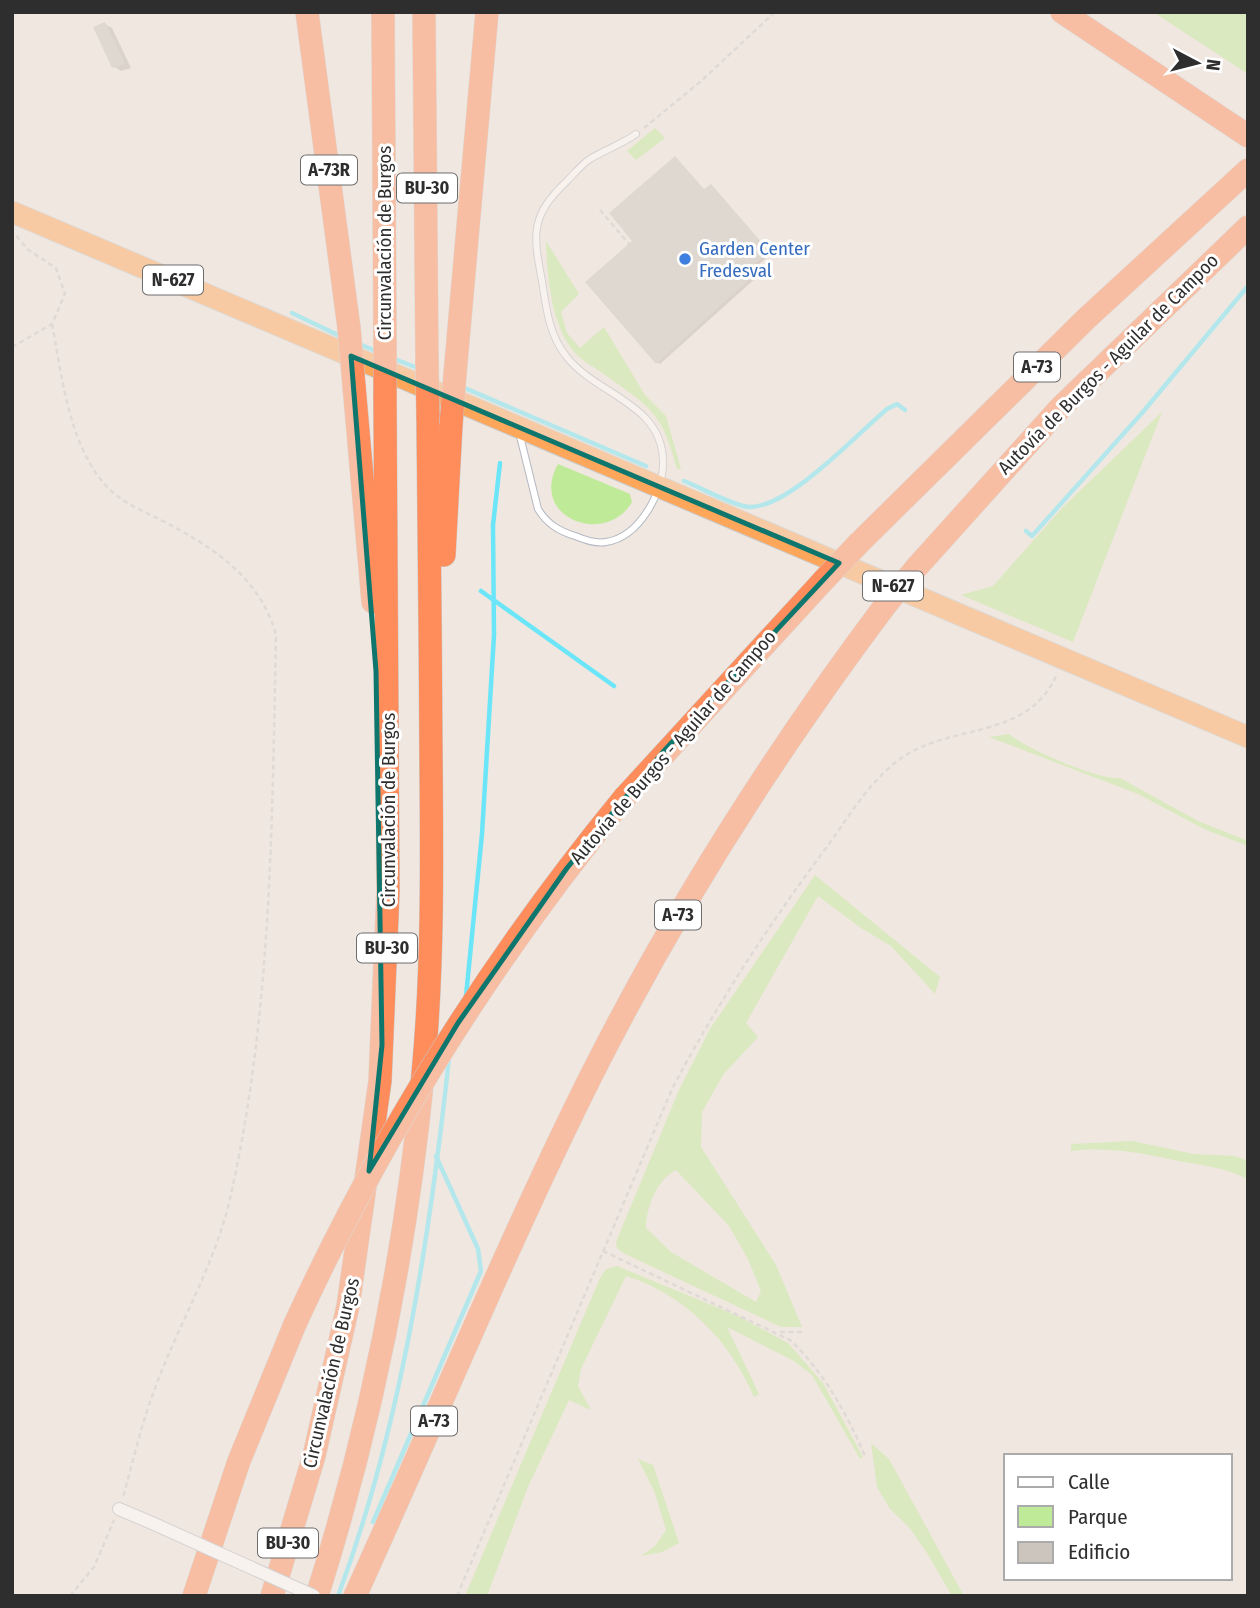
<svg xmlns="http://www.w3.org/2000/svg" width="1260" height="1608" font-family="'Fira Sans Condensed',sans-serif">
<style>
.green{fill:#bfea98;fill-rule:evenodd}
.shadow{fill:#0003}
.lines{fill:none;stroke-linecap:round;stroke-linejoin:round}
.stream{stroke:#6be6f9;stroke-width:4.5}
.building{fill:#cbc5be}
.service-casing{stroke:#b3b8c2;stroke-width:8}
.minor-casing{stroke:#b3b8c2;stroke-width:14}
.trunk-casing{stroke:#c9c9c9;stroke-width:23}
.motorway-casing{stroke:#c9c9c9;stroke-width:24}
.path{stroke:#c9c9c9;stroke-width:2.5;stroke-dasharray:5 3.5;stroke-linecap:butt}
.service{stroke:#fff;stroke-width:6}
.minor{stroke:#fff;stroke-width:12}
.trunk{stroke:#fea75a;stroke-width:21}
.motorway{stroke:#ff8d5b;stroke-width:23}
.minor-bridge-casing{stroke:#b3b8c2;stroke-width:14;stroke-linecap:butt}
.motorway-bridge-casing{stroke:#c9c9c9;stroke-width:24;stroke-linecap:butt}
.minor-bridge{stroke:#fff;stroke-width:12}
.motorway-bridge{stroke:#ff8d5b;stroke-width:23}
.marked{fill:none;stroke:#0f766e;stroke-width:5;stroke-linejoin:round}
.shop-dot{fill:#3f7fe0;stroke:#fff;stroke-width:2.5}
.labels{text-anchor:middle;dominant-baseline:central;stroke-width:6;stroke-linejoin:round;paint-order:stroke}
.shield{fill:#fff;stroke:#6d6d6d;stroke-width:2}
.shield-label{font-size:18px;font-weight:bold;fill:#2e2e2e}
.street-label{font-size:19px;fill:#2e2e2e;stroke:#fff}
.shop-label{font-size:19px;fill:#366cbe;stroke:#fff;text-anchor:start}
</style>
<rect width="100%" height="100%" fill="#f0e7e0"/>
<!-- green -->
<g class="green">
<path d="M1153,12H1248V74Z"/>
<path d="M655,128L665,138L636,160L627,151Z"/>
<path d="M546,241L579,294L561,312L567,333L580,348L604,327L645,395L666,416L681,469H677C662,413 652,408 605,375C596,368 583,362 575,353C551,326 547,276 546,241Z"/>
<path d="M1162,412L1073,642L961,595L993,586L1063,507Z"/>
<path d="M558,464L630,494L632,502C606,547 528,518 558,464Z"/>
<path d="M1009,734C1027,749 1097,780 1120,778L1198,821L1248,841V846L1204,829L1138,794L989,737Z"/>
<path d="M815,875L940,977L935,994L891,946L861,928L818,896L746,1023L758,1037L723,1075L702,1112L701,1147L776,1265L802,1327H781L623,1253L617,1248L616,1242L679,1090L710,1029ZM676,1170L729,1226L748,1259L761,1291L756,1302L671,1252L646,1228C646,1208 657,1179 676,1170Z"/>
<path d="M1132,1141L1194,1154L1235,1156L1248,1161V1179C1222,1166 1196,1165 1169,1159C1136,1152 1105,1147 1071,1151V1144Z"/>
<path d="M617,1266L738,1316L788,1343L823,1383L863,1457L860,1459L812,1375L794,1361L727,1327L759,1394L754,1397C730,1341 686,1295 626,1276L581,1369L578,1386L591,1410L569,1400L528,1487L487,1596H465L600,1278L606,1269Z"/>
<path d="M871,1443L889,1459L964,1596H952L927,1553L909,1527L890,1509L877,1487Z"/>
<path d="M638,1459L653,1465L679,1543L662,1552L641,1556L655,1546L666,1530L655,1493Z"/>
</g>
<!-- shadow -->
<g class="shadow">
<path d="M105,24L112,28L131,68L121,71L114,67Z"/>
<path d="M714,188L771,254L752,270L758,276L660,364L657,362L705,191Z"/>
</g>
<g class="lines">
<!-- stream -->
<g class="stream">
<path d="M292,313L342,337"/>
<path d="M357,343L378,352"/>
<path d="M392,358L420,369"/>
<path d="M460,386L646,466"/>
<path d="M684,481C700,487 733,506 749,507C789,508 856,435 887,409L897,404L905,410"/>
<path d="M1026,531L1032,536L1142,413L1248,286"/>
<path d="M481,591L614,686"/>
<path d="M466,996L482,834L494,635L493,525L500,463"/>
<path d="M373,1522L481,1271L478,1249L436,1156"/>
<path d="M338,1596C401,1427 430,1236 449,1058"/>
</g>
</g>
<!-- building -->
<g class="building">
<path d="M105,22L125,64L112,68L93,27Z"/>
<path d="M675,156L704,189L711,184L769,251L751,267L756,273L656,364L585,282L632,241L609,213Z"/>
</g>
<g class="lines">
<defs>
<path id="service" d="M519,432L538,509C547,524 559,531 575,536C585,540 596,544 606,542C640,537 664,491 663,461C662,403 596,395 566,356C549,335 546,307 542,281C533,234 530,216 567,181C574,174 582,164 590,159C605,150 622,144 636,134"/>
<path id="minor" d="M119,1509L152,1523"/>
<path id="trunk" d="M12,212L1248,737"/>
<g id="motorway">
<path d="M307,12L349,328"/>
<path d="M383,12L385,344"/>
<path d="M424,12L427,363"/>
<path d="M1062,12L1248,136"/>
<path d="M455,374L487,12"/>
<path d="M354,386L373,602"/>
<path d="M858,544L1087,318L1248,170"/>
<path d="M444,555L451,425"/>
<path d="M916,568L1060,408L1248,227"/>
<path d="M624,798L823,581"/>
<path d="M194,1596L239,1461L295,1324"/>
<path d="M272,1596L314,1456L348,1306L380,1081L388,892L385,398"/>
<path d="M317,1596C371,1425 406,1252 423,1074C433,969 432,862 431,757C430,643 430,529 428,415"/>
<path d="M355,1596C434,1423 506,1246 591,1076C674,911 773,755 884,607"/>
</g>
</defs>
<!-- service casing -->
<use href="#service" class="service-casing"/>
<!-- minor casing -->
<use href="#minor" class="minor-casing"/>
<!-- trunk casing -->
<use href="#trunk" class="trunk-casing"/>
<!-- motorway casing -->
<use href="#motorway" class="motorway-casing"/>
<!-- path -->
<g class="path">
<path d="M644,128L700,82L775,12"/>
<path d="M600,210L629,244"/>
<path d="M52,324C62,376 68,439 102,481C117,500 138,509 159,519C211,546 260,576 276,635C272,821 272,1011 231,1194C216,1264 178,1324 154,1391C141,1425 133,1462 123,1497"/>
<path d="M12,347L52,324L65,294L56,268L27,249L15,234"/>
<path d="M603,1251L790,1340C824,1372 847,1414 865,1456"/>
<path d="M780,1332H804"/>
<path d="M70,1596L94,1567L114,1520"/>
<path d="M457,1596L672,1089C718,1002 770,923 829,844C849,816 868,784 896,762C947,721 1027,743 1057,674"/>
</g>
<!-- service -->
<use href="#service" class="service"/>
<!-- minor -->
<use href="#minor" class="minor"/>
<!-- trunk -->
<use href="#trunk" class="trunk"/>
<!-- motorway -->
<use href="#motorway" class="motorway"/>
<defs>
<path id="minor-bridge" d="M152,1523L314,1596"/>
<g id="motorway-bridge">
<path d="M349,328L354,386"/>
<path d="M385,344V398"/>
<path d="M427,363L428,415"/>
<path d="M451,425L455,374"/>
<path d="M823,581L858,544"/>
<path d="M884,607L916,568"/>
<path d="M295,1324C382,1134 491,960 624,798"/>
</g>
</defs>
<!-- minor-bridge casing -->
<use href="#minor-bridge" class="minor-bridge-casing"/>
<!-- motorway-bridge casing -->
<use href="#motorway-bridge" class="motorway-bridge-casing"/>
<!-- minor-bridge -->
<use href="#minor-bridge" class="minor-bridge"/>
<!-- motorway-bridge -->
<use href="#motorway-bridge" class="motorway-bridge"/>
</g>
<!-- marked area -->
<path d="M0 0H1260V1608H0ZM351,356L839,563L663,752L567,868L458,1023L369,1171L382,1045L376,671Z" fill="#f0e7e0" fill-opacity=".55" fill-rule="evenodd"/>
<path class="marked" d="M351,356L839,563L663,752L567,868L458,1023L369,1171L382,1045L376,671Z"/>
<!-- markers -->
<circle class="shop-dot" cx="685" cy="259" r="7"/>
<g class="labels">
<!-- shield labels -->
<g class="shield">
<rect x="301" y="155.5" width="56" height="29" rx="5"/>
<rect x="397" y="173.5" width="60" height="29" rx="5"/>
<rect x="143" y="265.5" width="60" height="29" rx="5"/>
<rect x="1014" y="352.5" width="46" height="29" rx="5"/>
<rect x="863" y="571.5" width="60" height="29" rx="5"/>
<rect x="655" y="900.5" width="46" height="29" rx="5"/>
<rect x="357" y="933.5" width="60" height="29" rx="5"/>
<rect x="411" y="1406.5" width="46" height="29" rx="5"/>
<rect x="258" y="1528.5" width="60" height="29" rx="5"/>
</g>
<g class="shield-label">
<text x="329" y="170">A-73R</text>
<text x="427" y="188">BU-30</text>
<text x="173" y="280">N-627</text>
<text x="1037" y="367">A-73</text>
<text x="893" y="586">N-627</text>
<text x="678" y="915">A-73</text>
<text x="387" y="948">BU-30</text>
<text x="434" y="1421">A-73</text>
<text x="288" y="1543">BU-30</text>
</g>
<!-- street labels -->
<g class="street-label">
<text transform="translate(384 243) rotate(-90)">Circunvalación de Burgos</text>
<text transform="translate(1108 364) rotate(-45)">Autovía de Burgos - Aguilar de Campoo</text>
<text transform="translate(673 747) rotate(-49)">Autovía de Burgos - Aguilar de Campoo</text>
<text transform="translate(388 810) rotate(-90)">Circunvalación de Burgos</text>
<text transform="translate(331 1373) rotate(-77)">Circunvalación de Burgos</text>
</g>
<!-- shop labels -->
<g class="shop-label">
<text x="699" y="248">Garden Center<tspan x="699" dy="22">Fredesval</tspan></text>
</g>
</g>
<!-- border -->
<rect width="1260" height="1608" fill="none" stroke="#2e2e2e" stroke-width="28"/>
<!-- legend -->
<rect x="1004" y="1454" width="228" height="126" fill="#ffffff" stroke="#ababab" stroke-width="2"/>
<rect x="1018" y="1477" width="35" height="10" fill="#ffffff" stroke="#ababab" stroke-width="2"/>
<text x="1068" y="1489" font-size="21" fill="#2e2e2e">Calle</text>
<rect x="1018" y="1506" width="35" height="21" fill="#bfea98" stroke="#ababab" stroke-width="2"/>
<text x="1068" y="1524" font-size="21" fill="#2e2e2e">Parque</text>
<rect x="1018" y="1542" width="35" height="21" fill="#cbc5be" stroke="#ababab" stroke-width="2"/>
<text x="1068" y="1559" font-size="21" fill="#2e2e2e">Edificio</text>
<!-- north arrow -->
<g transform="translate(1197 63) rotate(97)" stroke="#ffffff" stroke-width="5" paint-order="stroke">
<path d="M0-5L12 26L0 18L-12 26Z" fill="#2e2e2e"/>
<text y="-10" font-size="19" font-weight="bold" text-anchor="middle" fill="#2e2e2e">N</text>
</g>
</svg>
